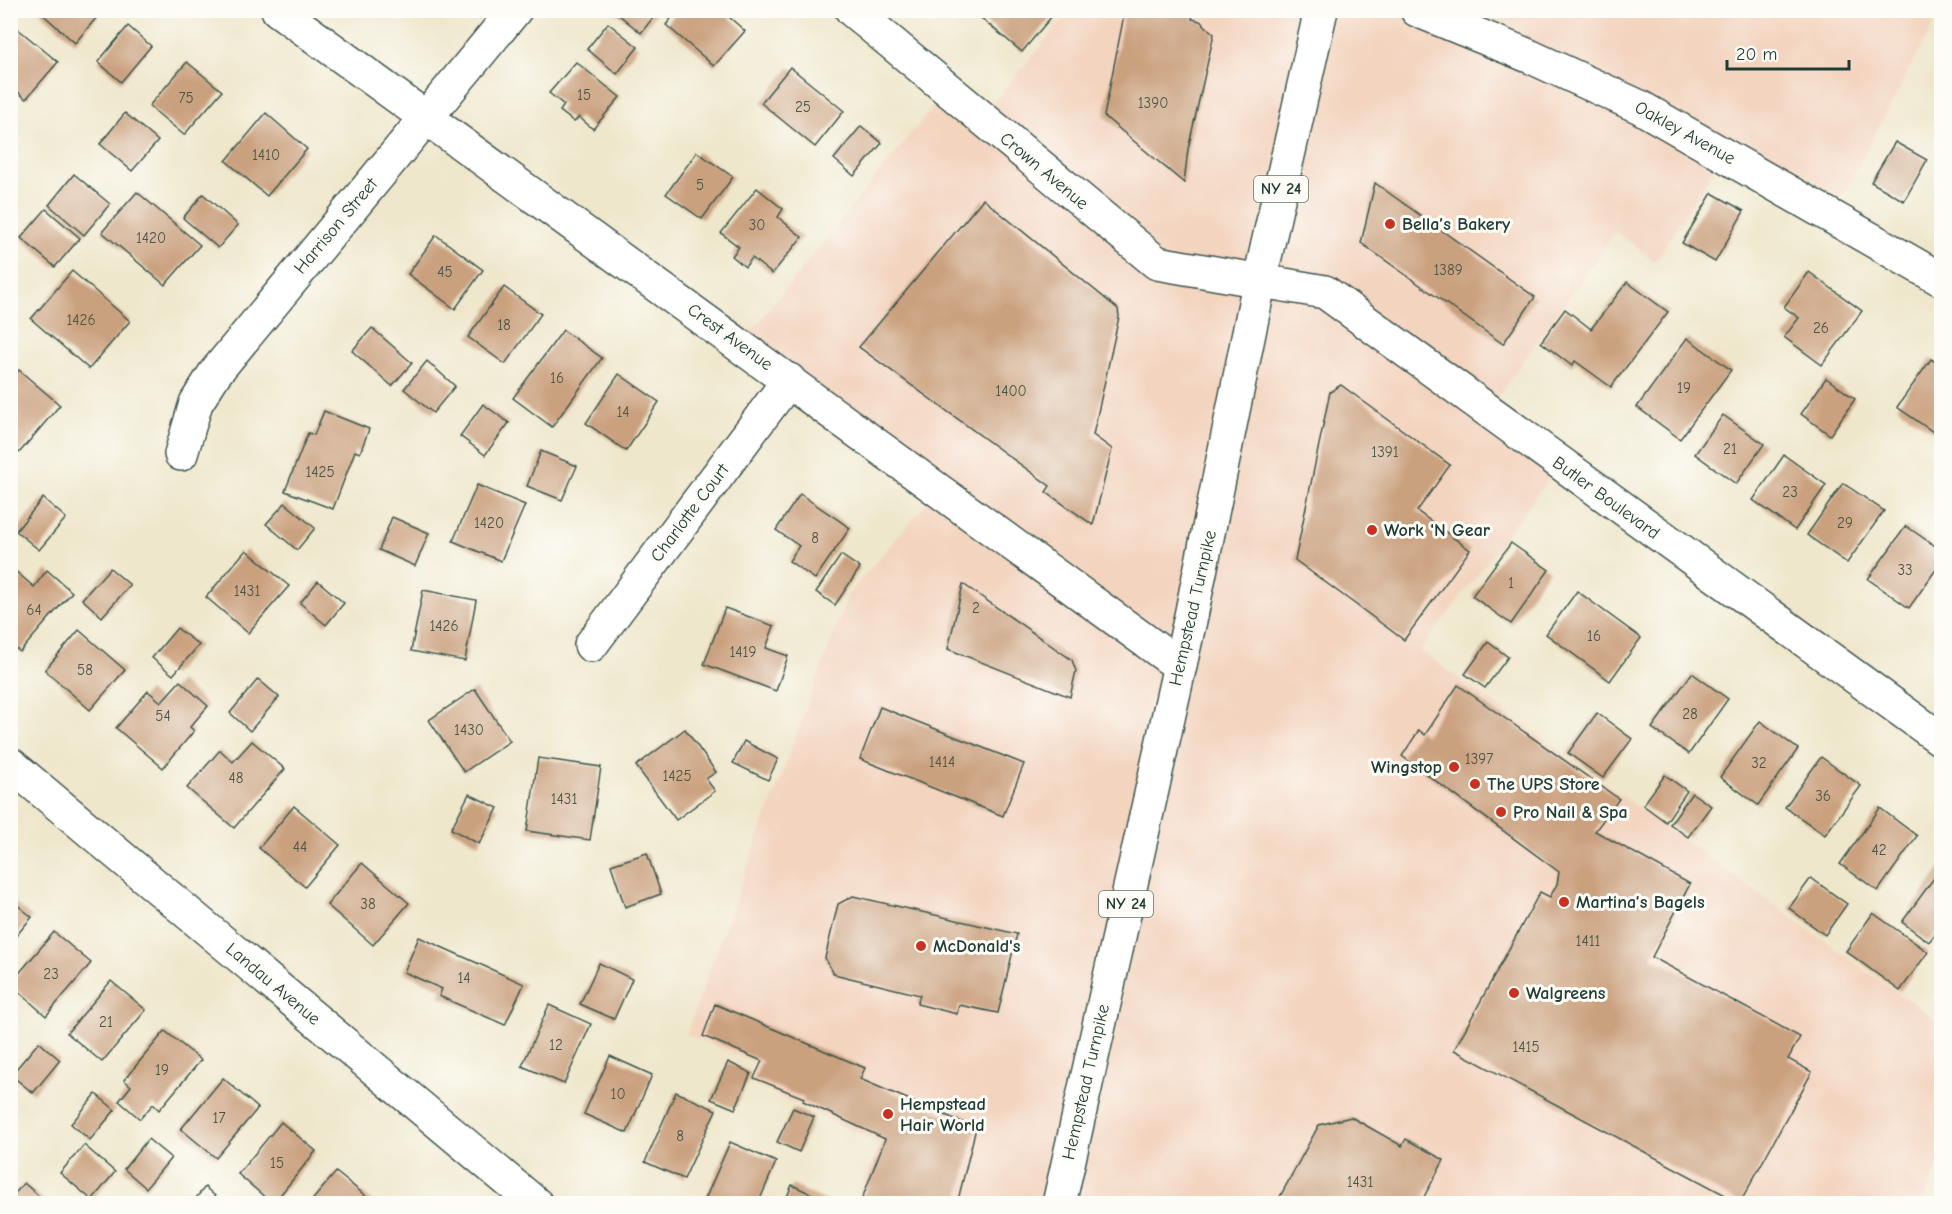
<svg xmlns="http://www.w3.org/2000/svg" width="1952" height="1214" font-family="'Comic Neue',sans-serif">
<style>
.built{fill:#f3d4bf}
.building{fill:#caa17f}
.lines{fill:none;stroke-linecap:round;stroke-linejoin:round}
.minor-casing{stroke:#3e564b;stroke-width:36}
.major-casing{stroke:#3e564b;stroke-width:36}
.minor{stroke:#fff;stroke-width:33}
.major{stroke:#fff;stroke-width:33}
.poi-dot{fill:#c8321e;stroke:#fdfcf7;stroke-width:2}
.labels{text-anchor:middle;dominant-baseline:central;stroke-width:6;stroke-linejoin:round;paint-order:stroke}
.number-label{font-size:15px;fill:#4a5647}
.shield{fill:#fdfcf7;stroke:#62766e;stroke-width:1.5}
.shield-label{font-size:16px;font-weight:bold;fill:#1f3d34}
.street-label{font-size:18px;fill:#1f3d34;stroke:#fdfcf7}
.poi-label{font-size:18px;font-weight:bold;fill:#1f3d34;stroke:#fdfcf7;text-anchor:start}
</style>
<rect width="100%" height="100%" fill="#fdfcf7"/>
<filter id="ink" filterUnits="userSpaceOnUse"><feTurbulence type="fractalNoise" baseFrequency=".0167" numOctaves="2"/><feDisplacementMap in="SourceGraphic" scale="12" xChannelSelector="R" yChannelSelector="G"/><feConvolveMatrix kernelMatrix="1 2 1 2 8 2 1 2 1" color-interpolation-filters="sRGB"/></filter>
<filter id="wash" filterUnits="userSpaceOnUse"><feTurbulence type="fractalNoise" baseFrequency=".008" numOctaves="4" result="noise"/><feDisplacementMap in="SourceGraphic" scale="24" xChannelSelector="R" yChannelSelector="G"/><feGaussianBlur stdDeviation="1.35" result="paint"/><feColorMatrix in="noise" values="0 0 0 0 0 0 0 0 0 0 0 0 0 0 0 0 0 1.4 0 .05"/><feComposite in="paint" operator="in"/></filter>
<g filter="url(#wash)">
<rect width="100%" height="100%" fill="#efe7cc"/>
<!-- built -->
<path class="built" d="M1070,11H1941L1835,209L1727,148L1655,262L1616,231L1493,403L1566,456L1420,651L1941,1024V1159L1923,1203H856L879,1144L751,1082L756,1063L686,1034L848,595L933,495L740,345L944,93L979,120Z"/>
<g id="blocks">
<!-- building -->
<g class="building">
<path d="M38,10H103L75,43Z"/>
<path d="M613,10H659L641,33Z"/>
<path d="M678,10H721L745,31L714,66L666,25Z"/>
<path d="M985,10H1057L1022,52L980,17Z"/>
<path d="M1125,10H1194L1192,19L1200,21L1214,34L1188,149L1184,183L1104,116Z"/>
<path d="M608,23L638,47L617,74L587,49Z"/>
<path d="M12,24L58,62L26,99L10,85Z"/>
<path d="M128,26L151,46L121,82L98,62Z"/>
<path d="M187,62L222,91L184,135L149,106Z"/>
<path d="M576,62L620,97L593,129L579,117L574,122L560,111L564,105L549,93Z"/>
<path d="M790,67L844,111L815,147L761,103Z"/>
<path d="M125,113L158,141L132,171L100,144Z"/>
<path d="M266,113L307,149L267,196L226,161Z"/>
<path d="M861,126L882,143L854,176L834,159Z"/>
<path d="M1895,142L1927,160L1904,201L1871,182Z"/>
<path d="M697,152L733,177L702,219L666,194Z"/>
<path d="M74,174L110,204L84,235L49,205Z"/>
<path d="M1375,183L1535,297L1503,344L1361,243Z"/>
<path d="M757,188L783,209L778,217L802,237L772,274L752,258L745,267L732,256L739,247L721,233Z"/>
<path d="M137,192L200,245L165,285L102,232Z"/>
<path d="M1712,193L1744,211L1715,262L1682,243Z"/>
<path d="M203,194L238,225L218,248L183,218Z"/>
<path d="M983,199L1118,309L1119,317L1093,435L1112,449L1093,525L1046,492L1050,486L859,347Z"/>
<path d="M46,209L80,238L55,267L21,238Z"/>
<path d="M436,235L483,270L455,309L408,274Z"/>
<path d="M72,271L130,321L89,369L31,319Z"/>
<path d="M1809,272L1862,311L1822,365L1784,337L1799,318L1784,307Z"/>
<path d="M1627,282L1668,312L1611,387L1575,361L1572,366L1541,342L1565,309L1591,329Z"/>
<path d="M504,287L541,314L505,364L468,337Z"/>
<path d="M372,328L412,363L392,386L352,351Z"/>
<path d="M563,330L602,358L552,427L513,398Z"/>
<path d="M1687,338L1731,370L1680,439L1637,407Z"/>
<path d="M1931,359L1942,366V438L1897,407Z"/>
<path d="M427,361L455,386L433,413L404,389Z"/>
<path d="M19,370L60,405L19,453L10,446V380Z"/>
<path d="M619,374L659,402L626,451L586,423Z"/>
<path d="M1826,378L1855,399L1830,435L1801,414Z"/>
<path d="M1341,385L1450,465L1417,511L1470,550L1404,640L1295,560L1330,392Z"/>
<path d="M483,404L509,423L485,455L460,436Z"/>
<path d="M324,411L369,429L360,453L355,451L333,509L285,491L308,433L314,435Z"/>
<path d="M1723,415L1764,444L1736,484L1695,454Z"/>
<path d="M541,451L577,466L562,500L527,486Z"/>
<path d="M1784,455L1826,485L1795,530L1753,500Z"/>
<path d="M1843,483L1884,511L1847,563L1807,535Z"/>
<path d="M477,485L525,505L501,561L453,541Z"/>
<path d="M800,494L850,528L815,579L789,561L799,546L776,530Z"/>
<path d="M43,498L66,518L39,550L16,531Z"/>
<path d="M285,503L315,528L297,550L266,524Z"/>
<path d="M392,517L429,533L415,566L379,550Z"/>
<path d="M1906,526L1942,551V561L1909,608L1868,579Z"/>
<path d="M1511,543L1549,570L1511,624L1472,596Z"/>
<path d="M246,550L289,586L248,633L206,597Z"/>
<path d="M841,555L860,568L835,605L816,592Z"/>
<path d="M12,568L34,587L47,570L72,592L20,652L10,644Z"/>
<path d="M110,568L130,585L102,617L82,599Z"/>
<path d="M318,581L344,603L326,625L300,603Z"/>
<path d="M963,584L1072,660L1076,671L1070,697L948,649Z"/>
<path d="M423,590L476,600L465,661L411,651Z"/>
<path d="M1577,591L1641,638L1610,681L1546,634Z"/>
<path d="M725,608L774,626L766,648L788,656L776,691L704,664Z"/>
<path d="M177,628L199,645L173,675L152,658Z"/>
<path d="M79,630L125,670L90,710L45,670Z"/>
<path d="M1488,642L1508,657L1485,688L1465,674Z"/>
<path d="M1692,673L1728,699L1689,754L1652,728Z"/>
<path d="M258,679L279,697L250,731L230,713Z"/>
<path d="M180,681L208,706L190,727L194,731L163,768L116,728L148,691L161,702Z"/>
<path d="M1458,685L1619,799L1595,831L1690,884L1652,957L1800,1037L1788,1059L1812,1072L1740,1203L1454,1050L1540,892L1550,897L1557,884L1559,872L1402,756L1419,730L1425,735Z"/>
<path d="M475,689L510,741L464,772L429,720Z"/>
<path d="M880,707L1024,764L1003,816L860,759Z"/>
<path d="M1597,713L1632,739L1603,778L1568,753Z"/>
<path d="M1760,721L1798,749L1758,805L1720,777Z"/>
<path d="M685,729L716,772L706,779L715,791L676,820L636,766Z"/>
<path d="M252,741L285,769L234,828L187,788L220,750L233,762Z"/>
<path d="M744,741L778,759L768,780L733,763Z"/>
<path d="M1821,757L1861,786L1825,835L1785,807Z"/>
<path d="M538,758L601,767L590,840L527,831Z"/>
<path d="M1665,775L1687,791L1666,822L1643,805Z"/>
<path d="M1692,793L1711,806L1688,837L1670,824Z"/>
<path d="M469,794L498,808L479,844L451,829Z"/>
<path d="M294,806L340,845L305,887L259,848Z"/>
<path d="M1880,808L1917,836L1878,891L1840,864Z"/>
<path d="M647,853L661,894L625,907L611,865Z"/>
<path d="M362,863L409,903L373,945L327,905Z"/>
<path d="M1942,867V925L1929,942L1902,922Z"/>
<path d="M1811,878L1847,904L1825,935L1789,908Z"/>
<path d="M853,896L1017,934L998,1013L959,1005L957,1014L917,1004L920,995L834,974L825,958L838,904Z"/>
<path d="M10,899L32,917L10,943Z"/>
<path d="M1873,913L1928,952L1900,991L1846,951Z"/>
<path d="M54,932L91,963L46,1016L10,984Z"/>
<path d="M419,937L524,984L505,1025L439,996L442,989L404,972Z"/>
<path d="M599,963L632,979L614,1019L580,1004Z"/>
<path d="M111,981L146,1010L102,1062L67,1033Z"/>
<path d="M715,1004L865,1068L860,1079L976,1128L957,1204H860L885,1139L803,1101L804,1098L754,1078L762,1061L703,1036Z"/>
<path d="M549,1005L591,1024L564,1084L522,1066Z"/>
<path d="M165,1031L201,1060L159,1110L153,1104L140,1119L119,1101L131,1086L124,1080Z"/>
<path d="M39,1042L60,1060L33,1093L11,1075Z"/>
<path d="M610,1056L652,1075L627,1133L584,1114Z"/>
<path d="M728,1062L751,1073L735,1109L711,1099Z"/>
<path d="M223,1078L258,1108L216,1158L181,1129Z"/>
<path d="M676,1092L716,1110L684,1179L645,1162Z"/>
<path d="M96,1094L115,1110L90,1140L71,1124Z"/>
<path d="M793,1108L814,1117L799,1152L777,1142Z"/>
<path d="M1351,1117L1402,1146L1406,1139L1444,1160L1420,1204H1276L1319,1125Z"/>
<path d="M281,1122L316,1151L273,1204L238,1174Z"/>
<path d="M148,1139L171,1158L146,1188L124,1169Z"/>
<path d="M730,1142L776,1162L758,1204H703Z"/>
<path d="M84,1145L115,1172L92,1200L60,1173Z"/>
<path d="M336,1172L372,1201L370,1204H309Z"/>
<path d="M24,1183L48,1204H10V1199Z"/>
<path d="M792,1185L833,1204H784Z"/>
<path d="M205,1187L224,1204H191Z"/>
</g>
</g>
</g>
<g filter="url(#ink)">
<use href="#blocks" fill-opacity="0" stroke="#3e564b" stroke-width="1.5"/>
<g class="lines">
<defs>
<g id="minor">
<path d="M278,10L1180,666"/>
<path d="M852,10L1157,263L1325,292L1942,740"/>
<path d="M1417,10L1529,56L1640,107L1942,280"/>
<path d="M181,454L196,403L215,373L515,10"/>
<path d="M591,645L789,380"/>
<path d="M10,764L536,1204"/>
</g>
<path id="major" d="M1059,1204L1191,616L1260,279L1321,10"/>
</defs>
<!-- minor casing -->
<use href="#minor" class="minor-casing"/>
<!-- major casing -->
<use href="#major" class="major-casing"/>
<!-- minor -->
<use href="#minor" class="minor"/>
<!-- major -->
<use href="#major" class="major"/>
</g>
</g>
<!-- markers -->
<g class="poi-dot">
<circle cx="1390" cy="224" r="6"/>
<circle cx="1372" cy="530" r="6"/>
<circle cx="1454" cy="767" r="6"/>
<circle cx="1475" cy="784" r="6"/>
<circle cx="1501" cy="812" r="6"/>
<circle cx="1564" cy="902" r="6"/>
<circle cx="921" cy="946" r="6"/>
<circle cx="1514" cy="993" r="6"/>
<circle cx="888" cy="1114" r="6"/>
</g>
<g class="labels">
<!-- number labels -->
<g class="number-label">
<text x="584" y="95">15</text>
<text x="186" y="98">75</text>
<text x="1153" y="103">1390</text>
<text x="803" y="107">25</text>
<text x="266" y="155">1410</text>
<text x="700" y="185">5</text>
<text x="757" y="225">30</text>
<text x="151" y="238">1420</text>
<text x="1448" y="270">1389</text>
<text x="445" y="272">45</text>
<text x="81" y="320">1426</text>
<text x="504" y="325">18</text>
<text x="1821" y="328">26</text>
<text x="557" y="378">16</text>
<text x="1684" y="388">19</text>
<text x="1011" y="391">1400</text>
<text x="623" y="412">14</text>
<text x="1730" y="449">21</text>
<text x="1385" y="452">1391</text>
<text x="320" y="472">1425</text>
<text x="1790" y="492">23</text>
<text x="489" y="523">1420</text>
<text x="1845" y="523">29</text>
<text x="815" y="538">8</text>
<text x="1905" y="570">33</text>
<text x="1511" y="583">1</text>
<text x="247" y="591">1431</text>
<text x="976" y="608">2</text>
<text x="34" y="610">64</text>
<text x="444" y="626">1426</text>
<text x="1594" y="636">16</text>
<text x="743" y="652">1419</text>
<text x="85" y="670">58</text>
<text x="1690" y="714">28</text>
<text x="163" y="716">54</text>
<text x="469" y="730">1430</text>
<text x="1479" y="759">1397</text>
<text x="942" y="762">1414</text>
<text x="1759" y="763">32</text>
<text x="677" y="776">1425</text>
<text x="236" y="778">48</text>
<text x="1823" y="796">36</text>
<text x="564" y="799">1431</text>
<text x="300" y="847">44</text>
<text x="1879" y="850">42</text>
<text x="368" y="904">38</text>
<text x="1588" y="941">1411</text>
<text x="51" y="974">23</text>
<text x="464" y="978">14</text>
<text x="106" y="1022">21</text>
<text x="556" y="1045">12</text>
<text x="1526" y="1047">1415</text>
<text x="162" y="1070">19</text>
<text x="618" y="1094">10</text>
<text x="219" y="1118">17</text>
<text x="680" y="1136">8</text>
<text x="277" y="1163">15</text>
<text x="1360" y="1182">1431</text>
</g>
<!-- shield labels -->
<g class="shield">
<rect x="1254" y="176" width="54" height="26" rx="4.5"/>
<rect x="1099" y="891" width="54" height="26" rx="4.5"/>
</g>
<g class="shield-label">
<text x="1281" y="189">NY 24</text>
<text x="1126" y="904">NY 24</text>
</g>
<!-- street labels -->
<g class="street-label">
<text transform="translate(1685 133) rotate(29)">Oakley Avenue</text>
<text transform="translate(1044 171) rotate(40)">Crown Avenue</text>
<text transform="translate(336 226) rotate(-50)">Harrison Street</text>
<text transform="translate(730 337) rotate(36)">Crest Avenue</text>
<text transform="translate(1606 498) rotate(36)">Butler Boulevard</text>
<text transform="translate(690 513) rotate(-53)">Charlotte Court</text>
<text transform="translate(1193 608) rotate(-77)">Hempstead Turnpike</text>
<text transform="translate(273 984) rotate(40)">Landau Avenue</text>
<text transform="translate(1086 1082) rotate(-77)">Hempstead Turnpike</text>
</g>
<!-- poi labels -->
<g class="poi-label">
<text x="1402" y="224">Bella’s Bakery</text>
<text x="1384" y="530">Work 'N Gear</text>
<text x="1442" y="767" text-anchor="end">Wingstop</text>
<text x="1487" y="784">The UPS Store</text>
<text x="1513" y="812">Pro Nail &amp; Spa</text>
<text x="1576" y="902">Martina’s Bagels</text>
<text x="933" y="946">McDonald's</text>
<text x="1526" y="993">Walgreens</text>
<text x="900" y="1104">Hempstead<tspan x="900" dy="21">Hair World</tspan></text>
</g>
</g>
<!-- margin -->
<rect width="1952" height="1214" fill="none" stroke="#fdfcf7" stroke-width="36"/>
<!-- scale -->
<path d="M1727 60v9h122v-9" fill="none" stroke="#1f3d34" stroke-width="3"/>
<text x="1736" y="60" font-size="18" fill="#1f3d34" stroke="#fdfcf7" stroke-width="4.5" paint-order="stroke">20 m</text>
</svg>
